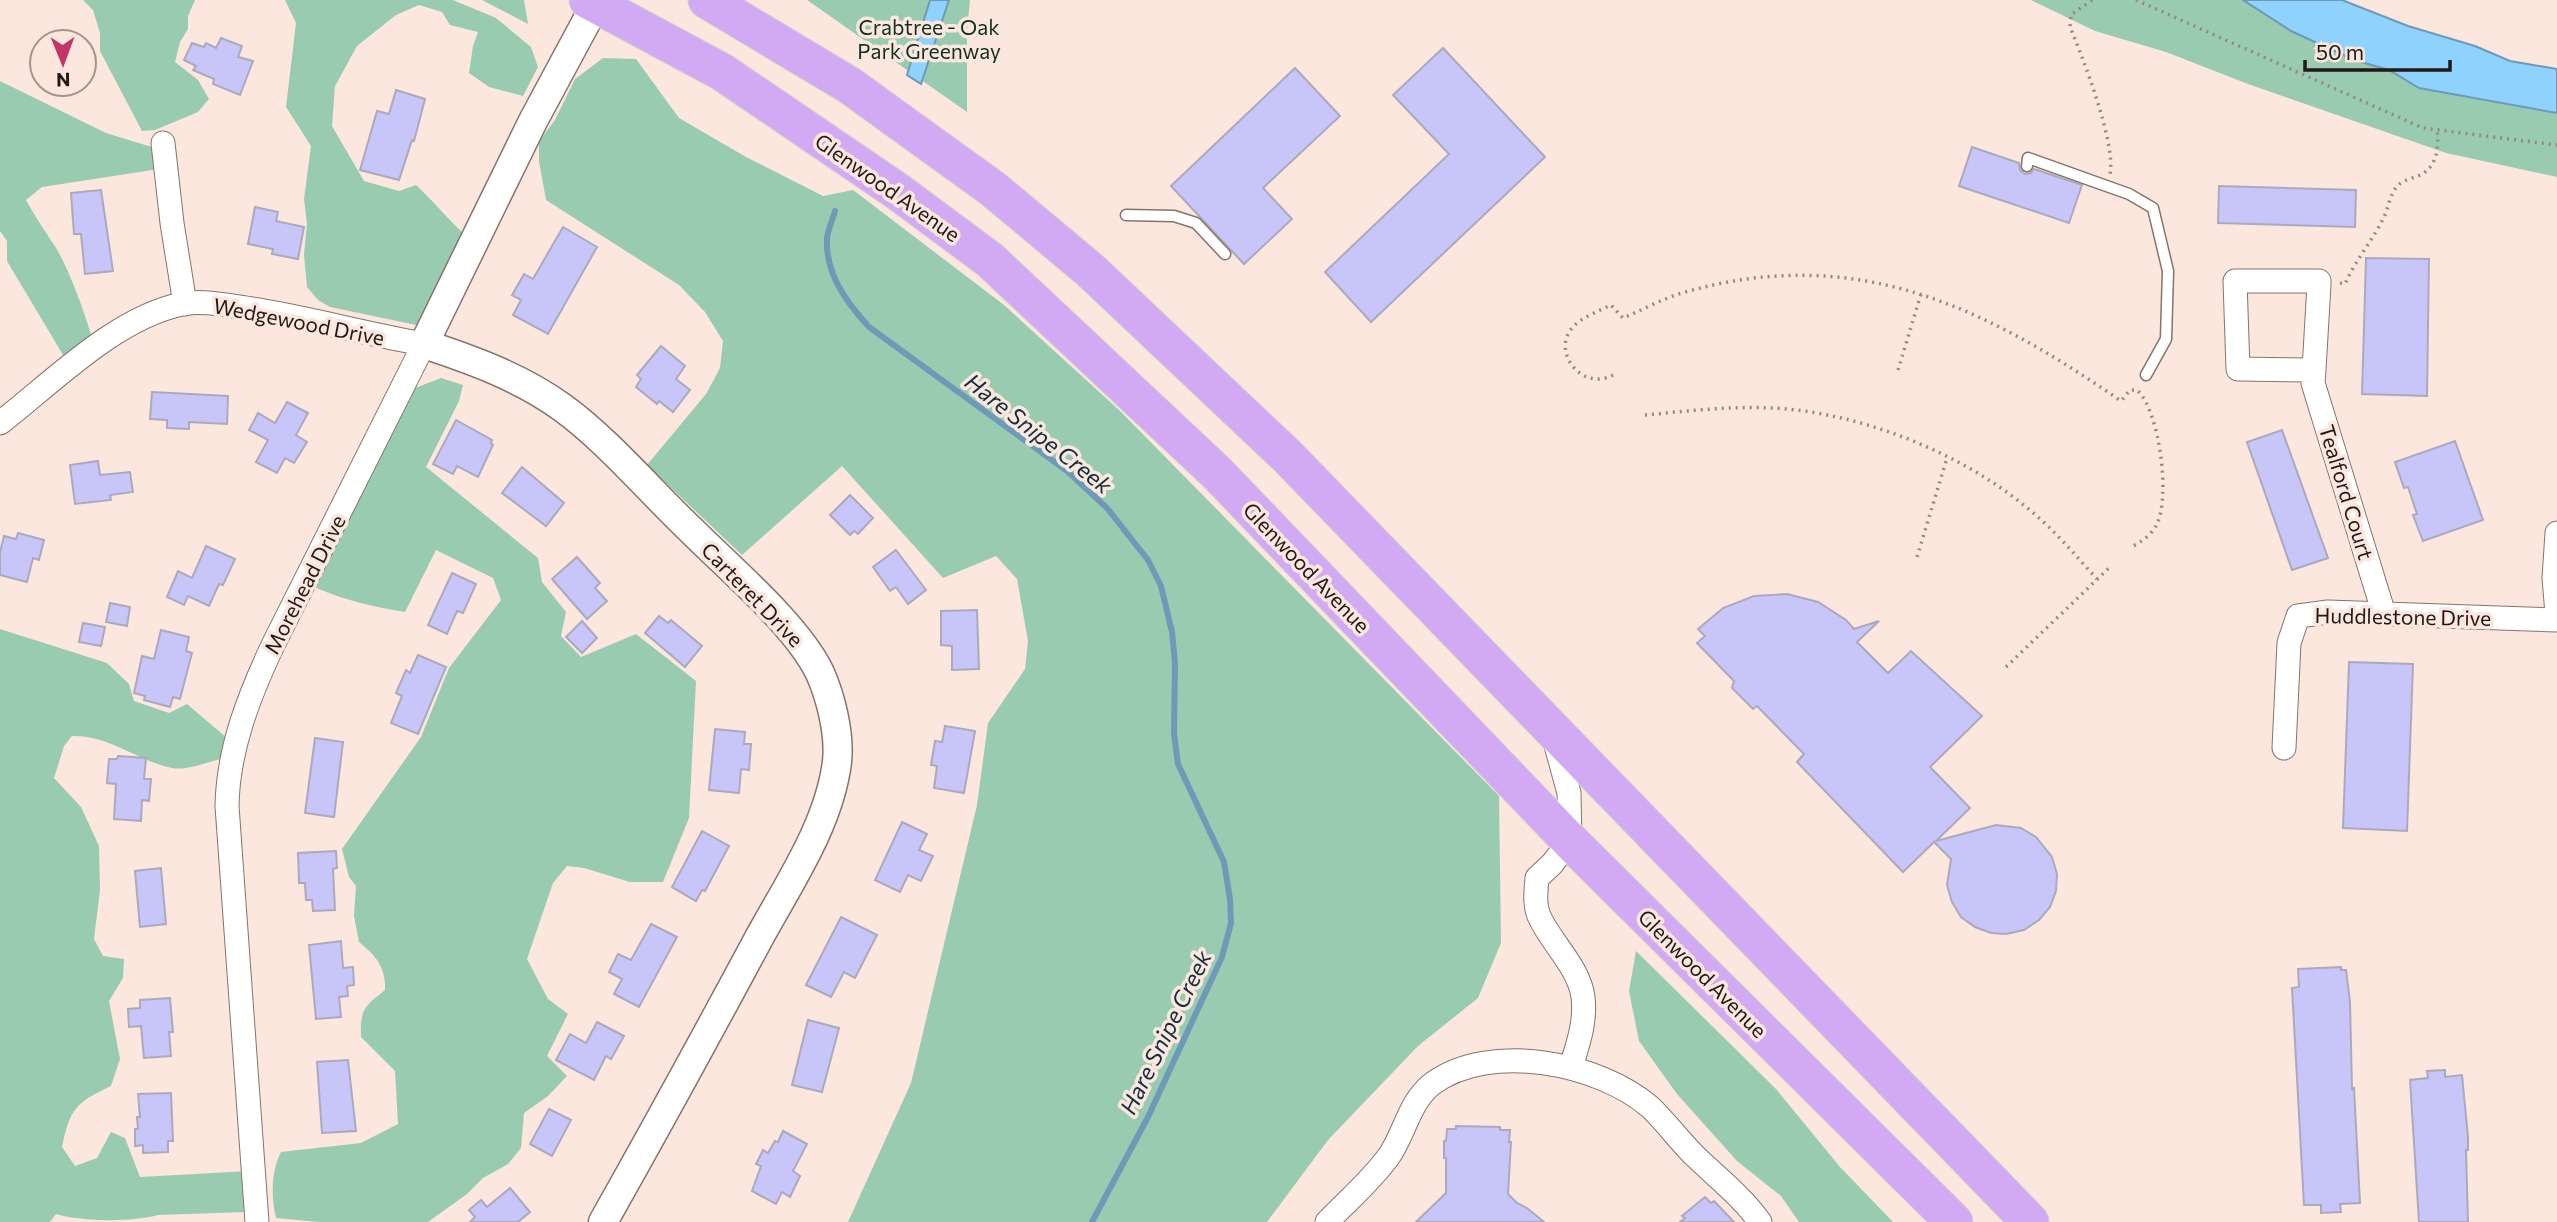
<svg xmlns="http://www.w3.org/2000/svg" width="2557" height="1222" font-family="Commissioner,sans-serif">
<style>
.green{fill:#99cbb1}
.water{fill:#90d2fe;stroke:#6e9ab8;stroke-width:2}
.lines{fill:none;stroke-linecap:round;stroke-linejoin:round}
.stream{stroke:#6e9ab8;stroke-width:6}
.building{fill:#c8c5f9;stroke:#abaabc;stroke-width:2}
.service-casing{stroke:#86746b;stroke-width:13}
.minor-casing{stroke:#86746b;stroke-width:25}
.tertiary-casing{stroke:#86746b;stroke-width:31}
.trunk-casing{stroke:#d2d1d0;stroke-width:39}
.path{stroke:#968881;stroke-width:3.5;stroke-dasharray:2 5;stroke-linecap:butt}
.service{stroke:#fff;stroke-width:10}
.minor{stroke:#fff;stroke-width:23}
.tertiary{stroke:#fff;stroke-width:28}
.trunk{stroke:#d2aaf4;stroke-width:37}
.labels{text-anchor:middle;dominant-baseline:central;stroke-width:7;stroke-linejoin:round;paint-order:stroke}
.park-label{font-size:21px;fill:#0f3021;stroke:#fbe7dd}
.street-label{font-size:21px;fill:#201916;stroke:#fbe7dd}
.water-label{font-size:23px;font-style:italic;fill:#102e40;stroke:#fbe7dd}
</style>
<rect width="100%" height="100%" fill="#fbe7dd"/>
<!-- green -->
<g class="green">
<path d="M83,0H195L188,16V29L180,42L175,62L198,80L209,99L198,112L155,130L142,131L100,51V33L93,10Z"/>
<path d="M285,0H453L496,18L531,47L538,67L523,96L489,87L469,73L473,46L478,32L450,25L442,12L419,5L396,15L357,46L335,86L332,126L364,181L399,191L416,185C433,201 448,219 465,235L421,326L330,307L318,300L307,287L304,255L307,224L304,199L311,146L286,107L296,23Z"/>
<path d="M482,0H524L528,24Z"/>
<path d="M807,0H970L967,30V112Z"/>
<path d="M2031,0H2252L2557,102V177L2446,153L2248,84L2166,52L2095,31Z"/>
<path d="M603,58L636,59L679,118L746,157L823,196L853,190L1004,305L1119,410L1499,796L1501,943L1478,998L1418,1046L1328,1140L1267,1222H848L911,1083L977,805L988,723L1025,669L1028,641L1017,579L996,556L943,578L842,466L742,555L647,465L706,394L720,368L723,341L705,312L679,285L546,200L539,161V141L555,120L575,79Z"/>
<path d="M0,81L106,133L155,148L159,169L42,187L26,200C35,217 46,232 56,248C69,269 86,316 93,341L66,360L7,261V241L0,231Z"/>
<path d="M441,378L463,385L459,401L426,467L538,558L542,582L566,612L561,636L581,657L636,634L696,681L689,818L663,882H630L584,868L567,866L553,883L527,959L548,999L568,1014L547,1056L567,1076L548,1096L524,1113L521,1148L508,1164L483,1178L467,1194L428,1222H319L276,1218C271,1197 271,1171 281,1152L361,1143L398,1124L395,1071L361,1037C360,1009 364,1007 385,990C386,967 376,956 359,942L354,916L356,886L349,877L342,849L421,737L449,668L501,600L493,578L436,550L405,612C373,607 344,600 314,587L410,390Z"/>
<path d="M0,629L107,663L129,684L134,701L169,713L187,704L227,738L221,759C207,762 186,771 172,768C138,761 109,735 72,736L64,746L54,778L81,807L99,846L100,890L94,939L103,956L124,959L123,978L109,1001L120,1059L111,1086C75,1103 70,1109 62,1147L75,1166L97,1158L111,1132L125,1138L140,1177L249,1171L246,1212L158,1215C133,1222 83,1222 56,1214L50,1222H0Z"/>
<path d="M1636,951L1776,1089L1840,1167L1893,1222H1799L1781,1196L1737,1161L1677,1094L1639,1041L1629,991Z"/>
</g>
<!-- water -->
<g class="water">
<path d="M930,0H949L921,84L907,75Z"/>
<path d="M2243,0H2342L2408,26L2475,46L2510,61L2557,69V113L2419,88L2389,70L2354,60L2291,31Z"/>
</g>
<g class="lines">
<!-- stream -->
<path class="stream" d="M835,211C833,219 828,229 827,238C825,273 846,302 869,327L1067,471L1107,508L1148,560L1161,586L1172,632L1175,663L1174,734L1178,764L1224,862L1230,899L1231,923L1222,957L1148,1117L1092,1222"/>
</g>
<!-- building -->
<g class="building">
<path d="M221,38L242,46L238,57L253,61L240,95L213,84L214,79L193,70L196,66L184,60L192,43L204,47L206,43L216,48Z"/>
<path d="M1443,48L1545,157L1371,322L1325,272L1449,154L1393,95Z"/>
<path d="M1295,68L1340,116L1263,188L1292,219L1244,264L1171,186Z"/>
<path d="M396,90L425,99L414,141L412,140L399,180L360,170L377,111L389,114Z"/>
<path d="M1972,147L2019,163L2020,170L2025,174L2031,173L2034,169L2082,185L2069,223L1959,186Z"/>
<path d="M2219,186L2356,190L2355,227L2218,223Z"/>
<path d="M101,190L113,271L85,274L81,234H74L71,193Z"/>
<path d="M255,207L278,212L276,221L304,227L298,259L272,254L273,249L248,244Z"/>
<path d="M563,227L597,247L548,334L513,315L521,300L512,295L524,274L533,279Z"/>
<path d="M2366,258L2429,259L2427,396L2362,394Z"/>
<path d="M661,346L685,366L676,379L690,390L673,412L659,401L657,404L636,387L641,379L637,375Z"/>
<path d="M152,392L228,396L227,424L189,422V429L167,428V420L150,419Z"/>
<path d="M287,402L308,413L296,435L307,442L294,463L285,458L277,473L256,462L268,440L249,430L258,413L275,423Z"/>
<path d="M456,420L492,440L491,443L493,445L478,477L457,466L453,474L433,464Z"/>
<path d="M2282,430L2328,558L2292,570L2247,442Z"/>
<path d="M2455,441L2483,520L2423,541L2413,515L2417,514L2408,487L2404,488L2395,462Z"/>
<path d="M98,461L100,475L130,472L133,492L110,495L111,500L75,504L70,465Z"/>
<path d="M522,467L564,503L546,526L502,493Z"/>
<path d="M850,495L873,518L858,534L854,531L850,535L830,515Z"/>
<path d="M18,533L44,540L39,560L33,558L27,582L0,575V552L4,536L16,539Z"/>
<path d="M206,546L235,559L223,585L219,584L209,606L188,596L184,605L167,597L178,571L192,578Z"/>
<path d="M896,550L926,590L908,604L896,587L890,591L873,567Z"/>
<path d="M577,557L600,583L595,588L607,601L587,619L552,579Z"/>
<path d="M452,573L476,584L463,613L457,611L447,634L428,625Z"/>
<path d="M1787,594L1818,602L1846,620L1854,629L1879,621L1857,642L1888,673L1911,651L1982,716L1930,767L1970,808L1936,841L1996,825L2021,828L2036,837L2052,857L2057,874L2056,891L2050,907L2039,920L2024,930L2006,934L1991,933L1975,927L1961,917L1952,902L1947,885L1951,859L1934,842L1903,872L1797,762L1804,754L1757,706L1753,709L1732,688L1734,681L1697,643L1705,636L1698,629L1723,608L1754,596Z"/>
<path d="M110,603L130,607L127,626L106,622Z"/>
<path d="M977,610L979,669L952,670V646L941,645V611Z"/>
<path d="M659,616L668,623L671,620L702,646L685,667L645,633Z"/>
<path d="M582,621L597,638L582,653L566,637Z"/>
<path d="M83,623L105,627L101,646L79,642Z"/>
<path d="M161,630L189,637L186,651L192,653L180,699L173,697L170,707L144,700L145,696L134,693L142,656L154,659Z"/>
<path d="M418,655L446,667L418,734L391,723L402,696L396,693L406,670L410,673Z"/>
<path d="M2349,662L2413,664L2407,831L2343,828Z"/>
<path d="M945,726L975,731L964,793L934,788L937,766L931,765L935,741L942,742Z"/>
<path d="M715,729L745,732L744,744H751L749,770L741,769L739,793L709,790Z"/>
<path d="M315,738L343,742L334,817L305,813Z"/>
<path d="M118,756L146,758L144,779H151L149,801L142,800L141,821L114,819L116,784L107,783L109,759H117Z"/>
<path d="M902,822L927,834L919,850L933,856L921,881L908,875L900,892L875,880Z"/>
<path d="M702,831L729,846L705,891L702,890L696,901L672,887Z"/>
<path d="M336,851L337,868L333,869L335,910L313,911L312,900H306L305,883H299L298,853Z"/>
<path d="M161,868L166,924L140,927L135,871Z"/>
<path d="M841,917L877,935L855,978L844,972L831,997L806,985Z"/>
<path d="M651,924L677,937L639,1007L614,994L622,979L609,972L618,954L631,960Z"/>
<path d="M341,941L343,968L353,967L354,985L347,986L348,996L339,997L341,1017L316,1019L309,945Z"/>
<path d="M2341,967V970H2346L2350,1002L2352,1089L2354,1088L2360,1203L2340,1204L2341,1212L2321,1213V1205H2304L2292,988L2299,987L2298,969Z"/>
<path d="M170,998L173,1032H169L171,1056L144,1058L141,1026L129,1027L128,1009L140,1008V1000Z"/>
<path d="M808,1020L839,1028L822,1092L792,1085Z"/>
<path d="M597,1022L624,1036L611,1059L606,1056L594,1080L556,1060L570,1034L586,1043Z"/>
<path d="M348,1060L356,1131L322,1133L317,1062Z"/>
<path d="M2445,1070V1077L2462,1075L2468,1137V1150H2466L2468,1222H2419L2410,1080L2428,1078L2427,1071Z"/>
<path d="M171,1093L173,1141H168V1152L143,1153V1145L135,1146V1129H138L137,1117H140L138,1094Z"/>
<path d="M549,1109L571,1120L552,1156L530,1144Z"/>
<path d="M1456,1126L1500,1127V1130H1510L1509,1142H1511L1508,1194L1517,1203L1527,1208L1544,1222H1416L1446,1193V1158H1444V1141H1446L1447,1129H1456Z"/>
<path d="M783,1131L807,1144L793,1171L800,1176L790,1197L782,1192L776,1204L752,1191L761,1166L756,1164L763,1150L768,1153L775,1141L778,1142Z"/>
<path d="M510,1188L530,1212L518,1222H470L475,1217L469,1210L481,1200L487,1207Z"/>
<path d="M1705,1197L1711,1203L1714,1201L1734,1222H1680L1685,1218L1682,1216Z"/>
</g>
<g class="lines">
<defs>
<g id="service">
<path d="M2027,166L2028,158L2129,194L2153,208L2168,271L2166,339L2146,375"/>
<path d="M1126,215L1174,216L1196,223L1225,254"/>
</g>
<g id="minor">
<path d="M163,143L172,223L185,304"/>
<path d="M2314,370L2238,369L2235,281H2319V284L2314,370L2313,383L2384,614"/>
<path d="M0,423C53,382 115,318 182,304C203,300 225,305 246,308C306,317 365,334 424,344L273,645C249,696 228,749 227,806L257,1222"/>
<path d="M2557,533L2554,578L2557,614"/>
<path d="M1554,738L1569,793L1570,841L1552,864L1537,878C1536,891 1534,904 1539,916C1551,943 1579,967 1583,997C1586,1022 1578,1044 1571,1067"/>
<path d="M2284,748L2289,643L2298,616L2328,612L2557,620"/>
<path d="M1327,1222C1348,1200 1371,1181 1389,1156C1405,1133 1409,1102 1432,1084C1490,1041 1599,1063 1650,1107C1667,1123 1680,1142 1697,1158C1718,1178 1743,1198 1760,1222"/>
</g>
<path id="tertiary" d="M598,0L533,121L424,344C473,360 522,378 563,408C607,440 651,492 691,530C730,569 797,625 820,673C831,698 840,734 837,762C829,825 789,883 759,938C708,1033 656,1128 603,1222"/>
<g id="trunk">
<path d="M588,0L722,72L897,191L990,260L1217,473L1570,841L1954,1222"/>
<path d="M707,0L849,85L993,189L1090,270L1287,456L2030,1222"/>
</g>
</defs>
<!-- service casing -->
<use href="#service" class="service-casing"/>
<!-- minor casing -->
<use href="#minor" class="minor-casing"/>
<!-- tertiary casing -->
<use href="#tertiary" class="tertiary-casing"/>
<!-- trunk casing -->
<use href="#trunk" class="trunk-casing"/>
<!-- path -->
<g class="path">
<path d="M2092,0L2071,15L2070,27C2083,58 2116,143 2110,174"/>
<path d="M2136,0L2423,128L2557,145"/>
<path d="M2340,283L2345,284C2355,261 2372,241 2383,219C2388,210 2389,198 2395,189C2400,181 2410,179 2418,176C2437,168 2439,149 2437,130"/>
<path d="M1898,370L1921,294"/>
<path d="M1613,375C1583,392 1550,352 1573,327C1582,317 1599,311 1611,305L1623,318C1642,310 1662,299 1682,293C1853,243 1982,305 2121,401L2130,390H2137C2160,411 2171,499 2156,526C2151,535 2140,543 2131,547"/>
<path d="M1645,415C1687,411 1730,406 1772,408C1858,412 1960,452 2026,507C2053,528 2074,554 2097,579"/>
<path d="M1917,557L1947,458"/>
<path d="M2006,667L2110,567"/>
</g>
<!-- service -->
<use href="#service" class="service"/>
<!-- minor -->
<use href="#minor" class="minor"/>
<!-- tertiary -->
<use href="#tertiary" class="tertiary"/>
<!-- trunk -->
<use href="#trunk" class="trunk"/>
</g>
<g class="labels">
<!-- park labels -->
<g class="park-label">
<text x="929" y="26">Crabtree - Oak<tspan x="929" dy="24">Park Greenway</tspan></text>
</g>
<!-- street labels -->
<g class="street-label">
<text transform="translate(888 187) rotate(35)">Glenwood Avenue</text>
<text transform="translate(299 321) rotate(11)">Wedgewood Drive</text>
<text transform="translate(2347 492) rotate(73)">Tealford Court</text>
<text transform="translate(1307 567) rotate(46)">Glenwood Avenue</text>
<text transform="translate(304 584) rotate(-63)">Morehead Drive</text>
<text transform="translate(753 594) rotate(46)">Carteret Drive</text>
<text transform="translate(2403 616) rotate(1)">Huddlestone Drive</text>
<text transform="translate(1703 973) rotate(45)">Glenwood Avenue</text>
</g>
<!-- water labels -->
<g class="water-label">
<text transform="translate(1039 433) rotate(38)">Hare Snipe Creek</text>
<text transform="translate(1165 1032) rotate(-64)">Hare Snipe Creek</text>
</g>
</g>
<!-- north arrow -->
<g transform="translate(63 63) rotate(179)"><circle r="33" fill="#fbe7dd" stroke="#a3958d" stroke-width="2"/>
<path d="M0-5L12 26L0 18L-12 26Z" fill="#c23567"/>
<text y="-10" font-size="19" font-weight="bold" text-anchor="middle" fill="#201916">N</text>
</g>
<!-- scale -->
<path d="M2305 60v10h145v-10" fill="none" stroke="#201916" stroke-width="3.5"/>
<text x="2316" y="60" font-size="21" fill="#201916" stroke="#fbe7dd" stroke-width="5" paint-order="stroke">50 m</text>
</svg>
